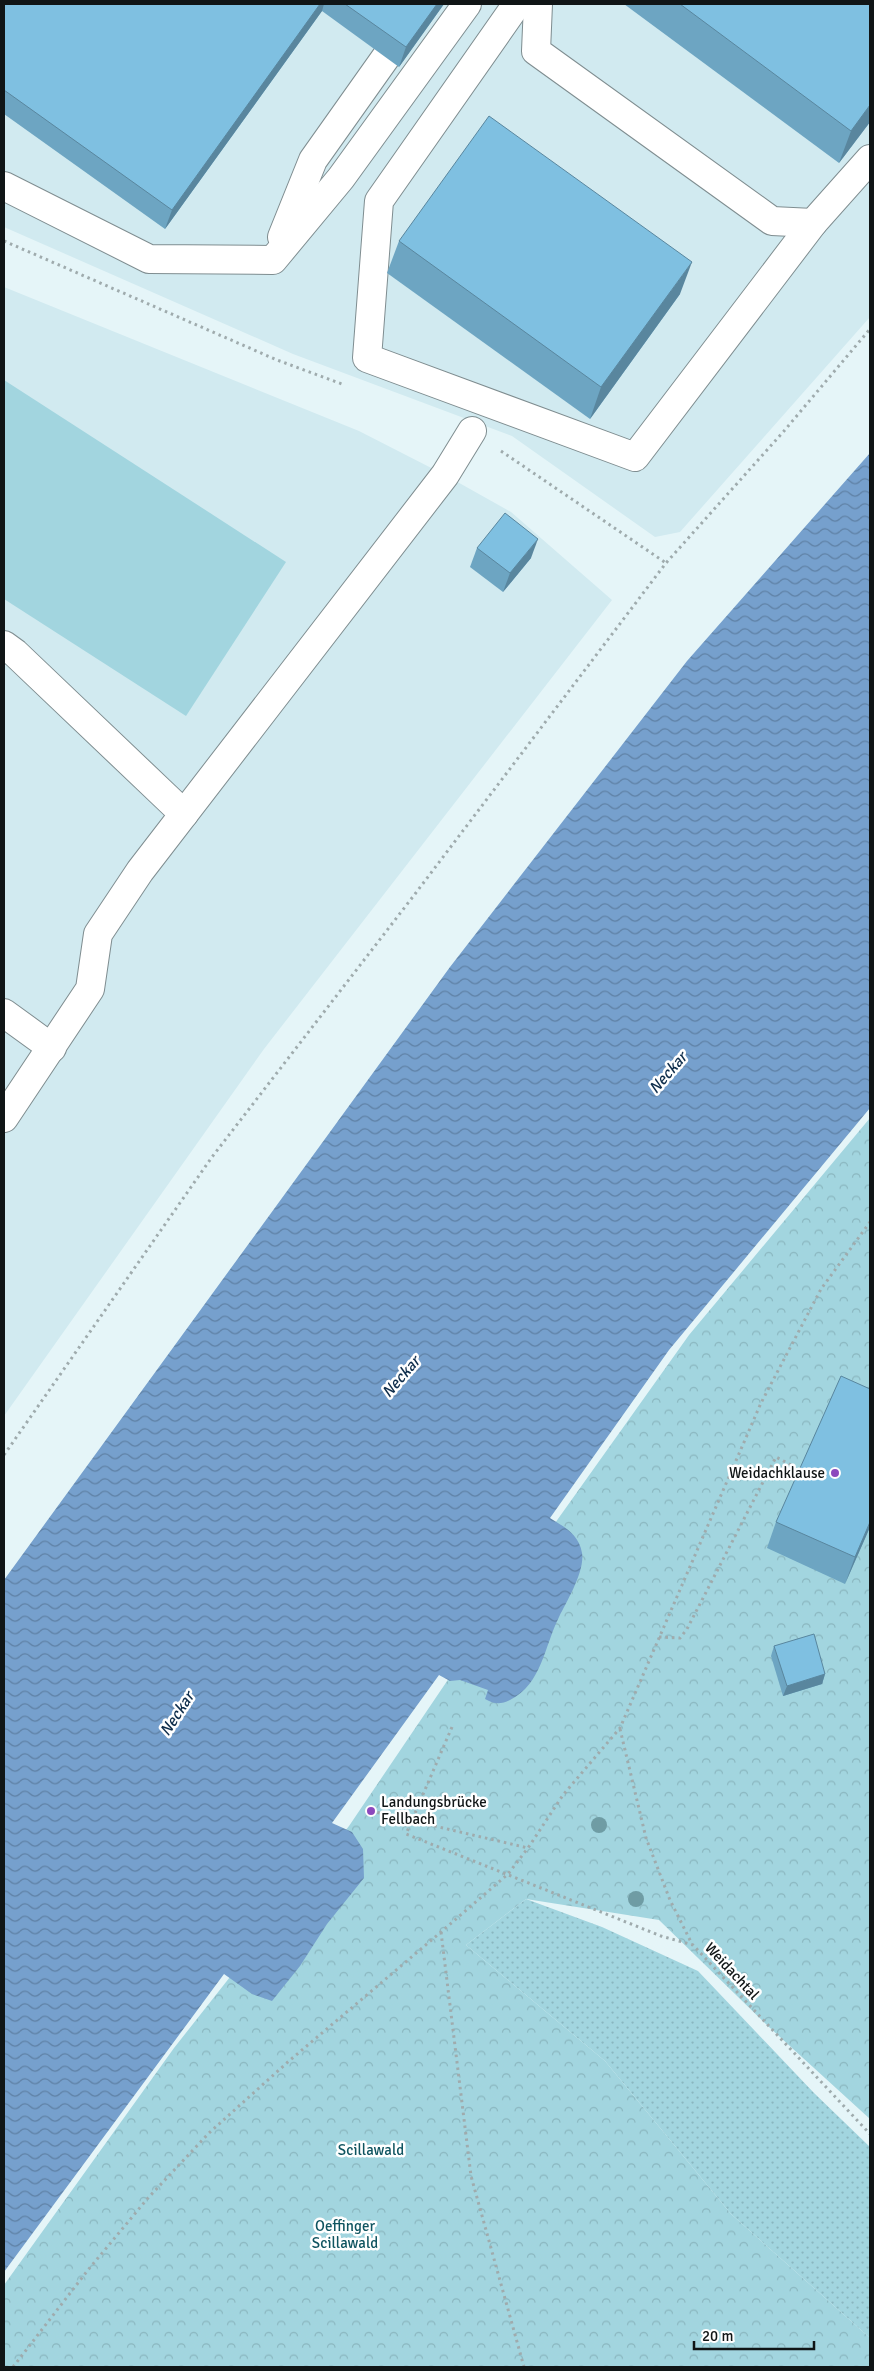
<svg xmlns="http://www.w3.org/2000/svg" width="874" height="2371" font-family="Signika,sans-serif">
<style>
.built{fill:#d1eaf0}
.grass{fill:url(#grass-dots)}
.forest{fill:url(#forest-crowns)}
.garden{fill:#a2d5df}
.water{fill:url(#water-waves)}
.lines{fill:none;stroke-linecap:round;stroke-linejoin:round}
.minor-casing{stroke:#7f8d90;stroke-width:30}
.path{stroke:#9fabad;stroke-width:3;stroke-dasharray:2.5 4;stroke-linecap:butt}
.minor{stroke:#fff;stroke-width:28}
.path-bridge{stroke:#9fabad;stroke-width:3;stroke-dasharray:2.5 4;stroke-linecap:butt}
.tree{fill:#6f9ca4}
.wall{fill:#6da5c2}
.shaded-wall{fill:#59869e}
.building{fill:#7fc0e1;stroke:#59869e}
.poi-dot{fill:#8c49bd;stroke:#fff;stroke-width:2}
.labels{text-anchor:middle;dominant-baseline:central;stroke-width:5;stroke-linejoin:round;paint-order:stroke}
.poi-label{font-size:15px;fill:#101516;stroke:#fff;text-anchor:end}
.street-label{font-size:15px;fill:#101516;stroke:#fff}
.park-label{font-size:15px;fill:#0f5460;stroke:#fff}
.water-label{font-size:16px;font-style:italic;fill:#0e2d4b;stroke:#fff}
</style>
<defs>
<pattern id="grass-dots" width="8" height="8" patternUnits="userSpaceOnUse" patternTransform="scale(1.25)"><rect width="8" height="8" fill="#a2d5df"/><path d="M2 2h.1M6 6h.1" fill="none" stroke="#8ab6bf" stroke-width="1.8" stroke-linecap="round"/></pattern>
<pattern id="forest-crowns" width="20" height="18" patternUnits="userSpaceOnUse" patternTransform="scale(1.25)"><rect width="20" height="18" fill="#a2d5df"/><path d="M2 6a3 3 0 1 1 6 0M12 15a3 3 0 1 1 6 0" fill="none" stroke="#8ab6bf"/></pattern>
<pattern id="water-waves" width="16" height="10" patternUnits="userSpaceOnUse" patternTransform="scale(1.25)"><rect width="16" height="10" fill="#76a0cd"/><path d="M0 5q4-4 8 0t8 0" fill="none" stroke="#5f81a5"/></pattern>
</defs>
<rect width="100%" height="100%" fill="#e5f5f8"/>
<!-- built -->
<g class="built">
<path d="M4,4H870V317L680,532L655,537L512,436L293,354L4,227Z"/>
<path d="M4,287L359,431L445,475L511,512L612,600L264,1049L4,1416Z"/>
</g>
<!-- grass -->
<path class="grass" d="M526,1899L602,1927L698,1971L814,2093L870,2147V2338L731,2214L605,2061L466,1945Z"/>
<!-- forest -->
<path class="forest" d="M870,1118V2119L769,2027L659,1920L526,1899L466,1945L605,2061L731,2214L870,2338V2367H4V2285L174,2048L349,1826L533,1554L689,1335Z"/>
<!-- garden -->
<path class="garden" d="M4,380L286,562L186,716L4,599Z"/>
<!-- water -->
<path class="water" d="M870,453V1108L669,1350L550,1518C564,1527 579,1534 582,1553C585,1571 567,1601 559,1617C544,1647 542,1684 510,1700C500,1705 494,1704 485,1699L488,1690L460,1680L450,1681L439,1675L332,1823L352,1832L363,1849L364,1878L327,1924L300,1966L272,2001L252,1994L224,1974L4,2272V1580L450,967L687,661Z"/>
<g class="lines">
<defs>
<g id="minor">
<path d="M517,4L379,201L367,358L635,457L813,223"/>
<path d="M538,4L536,51L772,221L813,223L870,159"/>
<path d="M4,186L149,259L273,260L341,178L467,4"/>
<path d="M282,237L313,160L386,57"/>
<path d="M4,645L15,653L184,814"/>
<path d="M4,1013L52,1048"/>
<path d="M4,1118L90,989L98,934L140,871L445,475L472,431"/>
</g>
</defs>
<!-- minor casing -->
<use href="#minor" class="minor-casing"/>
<!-- path -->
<g class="path">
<path d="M4,241L277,360L342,384"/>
<path d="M501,451L666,563"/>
<path d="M4,1455L212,1157L415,894L666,563L784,431L870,329"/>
<path d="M659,1637L680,1638L687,1629L776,1457L793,1466"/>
<path d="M452,1727L406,1834L661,1936L693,1945L870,2134"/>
<path d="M620,1729L646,1838L670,1900L692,1944"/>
<path d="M441,1932L471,2176L524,2367"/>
<path d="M13,2367L88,2270L148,2198L209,2133L289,2061L441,1932L508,1874L528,1848L563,1795L620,1728L761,1403L821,1289L870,1222"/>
</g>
<!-- minor -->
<use href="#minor" class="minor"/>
<!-- path-bridge -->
<path class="path-bridge" d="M371,1811L528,1848"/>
</g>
<!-- trees -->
<g class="tree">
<circle cx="599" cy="1825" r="8"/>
<circle cx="636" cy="1899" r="8"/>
</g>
<!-- wall -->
<g class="wall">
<path d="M4,4H444L399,67L322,11L165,229L4,114Z"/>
<path d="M624,4H870V122L839,163Z"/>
<path d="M399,241L680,294L590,419L387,273Z"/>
<path d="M477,548L531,558L503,592L470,567Z"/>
<path d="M776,1522L870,1527L845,1584L767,1548Z"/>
<path d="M774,1646L825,1674L822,1684L783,1696L771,1656Z"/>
</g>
<!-- shaded-wall -->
<g class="shaded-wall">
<path d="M320,4H324L322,11L165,229L172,210Z"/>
<path d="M437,4H444L399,67L406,47Z"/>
<path d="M870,105V122L839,163L851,131Z"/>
<path d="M692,262L680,294L590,419L601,387Z"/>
<path d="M538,539L531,558L503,592L510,573Z"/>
<path d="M870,1522V1527L845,1584L855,1557Z"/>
<path d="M825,1674L822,1684L783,1696L787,1686Z"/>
</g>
<!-- building -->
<g class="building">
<path d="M4,4H320L172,210L4,90Z"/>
<path d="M345,4H437L406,47Z"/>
<path d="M680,4H870V105L851,131Z"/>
<path d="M489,116L692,262L601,387L399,241Z"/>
<path d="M505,513L538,539L510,573L477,548Z"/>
<path d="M841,1376L870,1389V1522L855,1557L776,1522Z"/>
<path d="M814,1634L825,1674L787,1686L774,1646Z"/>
</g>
<!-- markers -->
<g class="poi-dot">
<circle cx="835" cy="1473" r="5"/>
<circle cx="371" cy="1811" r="5"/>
</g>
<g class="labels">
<!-- poi labels -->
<g class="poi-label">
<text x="825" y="1473">Weidachklause</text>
<text x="381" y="1802" text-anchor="start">Landungsbrücke<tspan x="381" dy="17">Fellbach</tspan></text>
</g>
<!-- street labels -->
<g class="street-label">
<text transform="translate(732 1971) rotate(47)">Weidachtal</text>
</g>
<!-- park labels -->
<g class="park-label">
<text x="371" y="2150">Scillawald</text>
<text x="345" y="2226">Oeffinger<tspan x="345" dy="17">Scillawald</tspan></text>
</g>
<!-- water labels -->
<g class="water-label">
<text transform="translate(668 1073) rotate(-49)">Neckar</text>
<text transform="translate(401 1377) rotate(-49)">Neckar</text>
<text transform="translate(177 1714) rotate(-57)">Neckar</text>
</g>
</g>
<!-- border -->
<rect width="874" height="2371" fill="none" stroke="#101516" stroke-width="10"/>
<!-- scale -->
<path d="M694 2341v8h120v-8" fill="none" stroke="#101516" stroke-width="2.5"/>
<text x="702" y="2341" font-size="15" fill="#101516" stroke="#ffffff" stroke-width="4" paint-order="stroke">20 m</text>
</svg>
